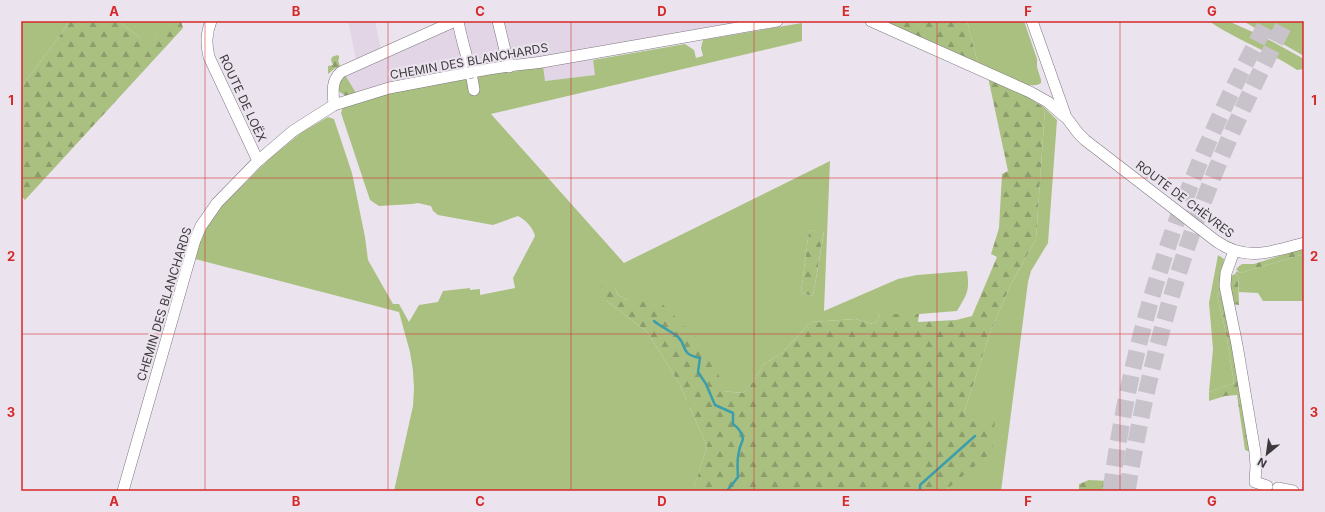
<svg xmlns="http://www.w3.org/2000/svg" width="1325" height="512" font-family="Inter,sans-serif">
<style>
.built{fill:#e2d6e6}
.grass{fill:#aac081;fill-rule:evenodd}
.forest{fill:url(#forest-firs)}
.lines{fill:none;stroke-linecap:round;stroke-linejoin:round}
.stream{stroke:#3c9eab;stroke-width:2.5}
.highway-tunnel{stroke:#c8c2cb;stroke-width:17;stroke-dasharray:17 8;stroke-linecap:butt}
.minor-casing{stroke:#7e7780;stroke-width:12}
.minor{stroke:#fff;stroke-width:11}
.minor-bridge-casing{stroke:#7e7780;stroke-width:12;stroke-linecap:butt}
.minor-bridge{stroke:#fff;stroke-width:11}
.grid{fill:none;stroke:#d62828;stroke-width:1;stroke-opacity:0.55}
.labels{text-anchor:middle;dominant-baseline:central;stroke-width:4;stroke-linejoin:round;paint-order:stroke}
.street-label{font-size:12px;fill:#3d3a3e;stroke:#ebe4ee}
.neatline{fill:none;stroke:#d62828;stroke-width:1.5}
.grid-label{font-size:13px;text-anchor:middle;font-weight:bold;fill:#d62828}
</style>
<defs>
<pattern id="forest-firs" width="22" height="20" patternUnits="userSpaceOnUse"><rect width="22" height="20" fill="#aac081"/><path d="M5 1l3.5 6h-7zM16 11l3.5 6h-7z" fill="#8c9d6b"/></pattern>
</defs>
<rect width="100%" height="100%" fill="#ebe4ee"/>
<!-- built -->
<path class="built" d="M348,21H375L381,50L443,21H746L591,53L596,75L544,81L543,66L512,72H497L360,100L340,67L356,59Z"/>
<!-- grass -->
<g class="grass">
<path d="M21,21H70L54,44L21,87Z"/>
<path d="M118,21H169C160,29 157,37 149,46L138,36Z"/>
<path d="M967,21H1024L1037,59V67L1041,80V83C1029,92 991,70 978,64Z"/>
<path d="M1209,21H1228L1264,37L1304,59V69L1297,70C1269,51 1236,40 1209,21Z"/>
<path d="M1243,21H1304V56Z"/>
<path d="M802,23V41L491,114L624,263L830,161L824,311L898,279L917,275L967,271C970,291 967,294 957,311L919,314H880L877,322L873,324L855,319L811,322L782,353L764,364L753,382L743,393L722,391L645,300H628L618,295L615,288L606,300L648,333L679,383L707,446L693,491H394L413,406L414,389L413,371L410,352L399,312L195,259L203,232L213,215L270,158L302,132L328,117L334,119L352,173L365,237L368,260L393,304H399L409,322L419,305L438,302L443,291L470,288V290L480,289V295L515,288L513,278L535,236C533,228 526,220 518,216L493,225L438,215L433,211L431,206L418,203L412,204L379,206L370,200L341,113L343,107L392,91L497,72H512L543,66L545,81L595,75L593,60L685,44L694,50L696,58L703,56L701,48L703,40ZM809,230L824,232L813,296L801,293Z"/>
<path d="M1045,108L1057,120L1048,243L1031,271L1028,282L1001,491H947L977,421L967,418L964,413L990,333L1010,286L1036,239Z"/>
<path d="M1304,254V301H1263L1258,293L1239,292L1238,276L1235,274L1237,271L1240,273L1244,272Z"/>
<path d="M1218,255L1224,259L1220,292L1217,295L1226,333L1234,383L1209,392L1213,349L1209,303Z"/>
</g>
<!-- forest -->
<g class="forest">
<path d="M70,21H118L138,36L149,45L156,37L159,30L169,21H181L183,28L25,200L21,196V87L54,44Z"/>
<path d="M888,21H967L978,64L886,24Z"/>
<path d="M337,55L339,56V59L338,60L340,66L334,69L328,74V66L333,65L331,60L332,57Z"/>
<path d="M345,75L356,93L346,96L341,93L338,90L341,80Z"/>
<path d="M988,77L1021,93L1045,108L1036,239L1010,286L990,333L964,413C971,423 984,420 995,420L992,452L947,489V491H693L707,446L679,383L648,333L606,300L601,284L612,281L618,295L628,300L657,299L707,348L723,385L722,391L743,393L753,382L764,364L782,353L811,322L855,319L873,324L877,322L880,314H919L918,322L956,320L972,316L997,257L991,254L999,228L1002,174L1008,171Z"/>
<path d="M809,230L824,231L813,296L801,293Z"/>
<path d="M1304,248V254L1244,272L1240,273L1236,269L1242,264H1254Z"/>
<path d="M1235,274L1238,276L1239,305L1232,304L1231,297L1230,276Z"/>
<path d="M1220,292L1231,334L1250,452L1245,450L1237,395L1225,396L1209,401V392L1234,383L1226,333L1217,295Z"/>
<path d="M1089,480L1110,481L1137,491H1079V484Z"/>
</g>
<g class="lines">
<!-- stream -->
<g class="stream">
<path d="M654,321C661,327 671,331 678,337C688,346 679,354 700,358L698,372L706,384L715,405L733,413V424C739,428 741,432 743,439C737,452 737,463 738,477L727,491"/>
<path d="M920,491V485L975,436"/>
</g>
<!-- highway-tunnel -->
<g class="highway-tunnel">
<path d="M1111,491C1133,321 1186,171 1268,21"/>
<path d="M1127,491C1145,385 1171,282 1211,182C1233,127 1259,74 1286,21"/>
</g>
<defs>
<g id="minor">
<path d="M211,21C206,34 206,44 209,57L258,161"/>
<path d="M458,21C462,44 471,67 474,90"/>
<path d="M498,21L509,67"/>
<path d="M871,21L1030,92L1048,102L1064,116"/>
<path d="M1032,21L1066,117L1078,133L1085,140L1216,241C1246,262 1272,252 1304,243"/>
<path d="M473,72C496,67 519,65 542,62L777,21"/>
<path d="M334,105C333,92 331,81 341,72L455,21"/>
<path d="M1234,251L1226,273L1225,286L1237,345L1255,452L1256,466L1255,482L1267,486"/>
<path d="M1278,488L1293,491"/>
<path d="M123,491L195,240L201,226L217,203L258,161L293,131L334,105L389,88L468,73"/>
</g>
</defs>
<!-- minor casing -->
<use href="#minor" class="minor-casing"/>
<!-- minor -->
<use href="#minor" class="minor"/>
<defs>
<path id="minor-bridge" d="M468,73L473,72"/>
</defs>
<!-- minor-bridge casing -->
<use href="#minor-bridge" class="minor-bridge-casing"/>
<!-- minor-bridge -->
<use href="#minor-bridge" class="minor-bridge"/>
</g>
<!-- grid -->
<path class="grid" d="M205,21V491M388,21V491M571,21V491M754,21V491M937,21V491M1120,21V491M21,178H1304M21,334H1304"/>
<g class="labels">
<!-- street labels -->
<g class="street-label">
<text transform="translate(469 61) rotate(-10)">CHEMIN DES BLANCHARDS</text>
<text transform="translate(243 98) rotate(65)">ROUTE DE LOËX</text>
<text transform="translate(1185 199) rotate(37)">ROUTE DE CHÈVRES</text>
<text transform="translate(164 304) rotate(-73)">CHEMIN DES BLANCHARDS</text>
</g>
</g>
<!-- border -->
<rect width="1325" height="512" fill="none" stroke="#ebe4ee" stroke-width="44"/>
<!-- north arrow -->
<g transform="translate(1267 454) rotate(209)" stroke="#ebe4ee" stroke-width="3" paint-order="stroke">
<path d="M0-3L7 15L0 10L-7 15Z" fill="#3d3a3e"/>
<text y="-6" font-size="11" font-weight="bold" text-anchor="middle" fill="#3d3a3e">N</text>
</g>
<rect x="22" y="22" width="1281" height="468" class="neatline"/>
<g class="grid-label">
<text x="114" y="16">A</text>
<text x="296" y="16">B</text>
<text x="480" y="16">C</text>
<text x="662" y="16">D</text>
<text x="846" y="16">E</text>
<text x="1028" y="16">F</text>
<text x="1212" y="16">G</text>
<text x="11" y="105">1</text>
<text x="1314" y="105">1</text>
<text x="11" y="261">2</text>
<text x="1314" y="261">2</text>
<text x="11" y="417">3</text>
<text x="1314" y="417">3</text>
<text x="114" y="506">A</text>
<text x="296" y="506">B</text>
<text x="480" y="506">C</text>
<text x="662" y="506">D</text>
<text x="846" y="506">E</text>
<text x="1028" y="506">F</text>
<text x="1212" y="506">G</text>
</g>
</svg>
